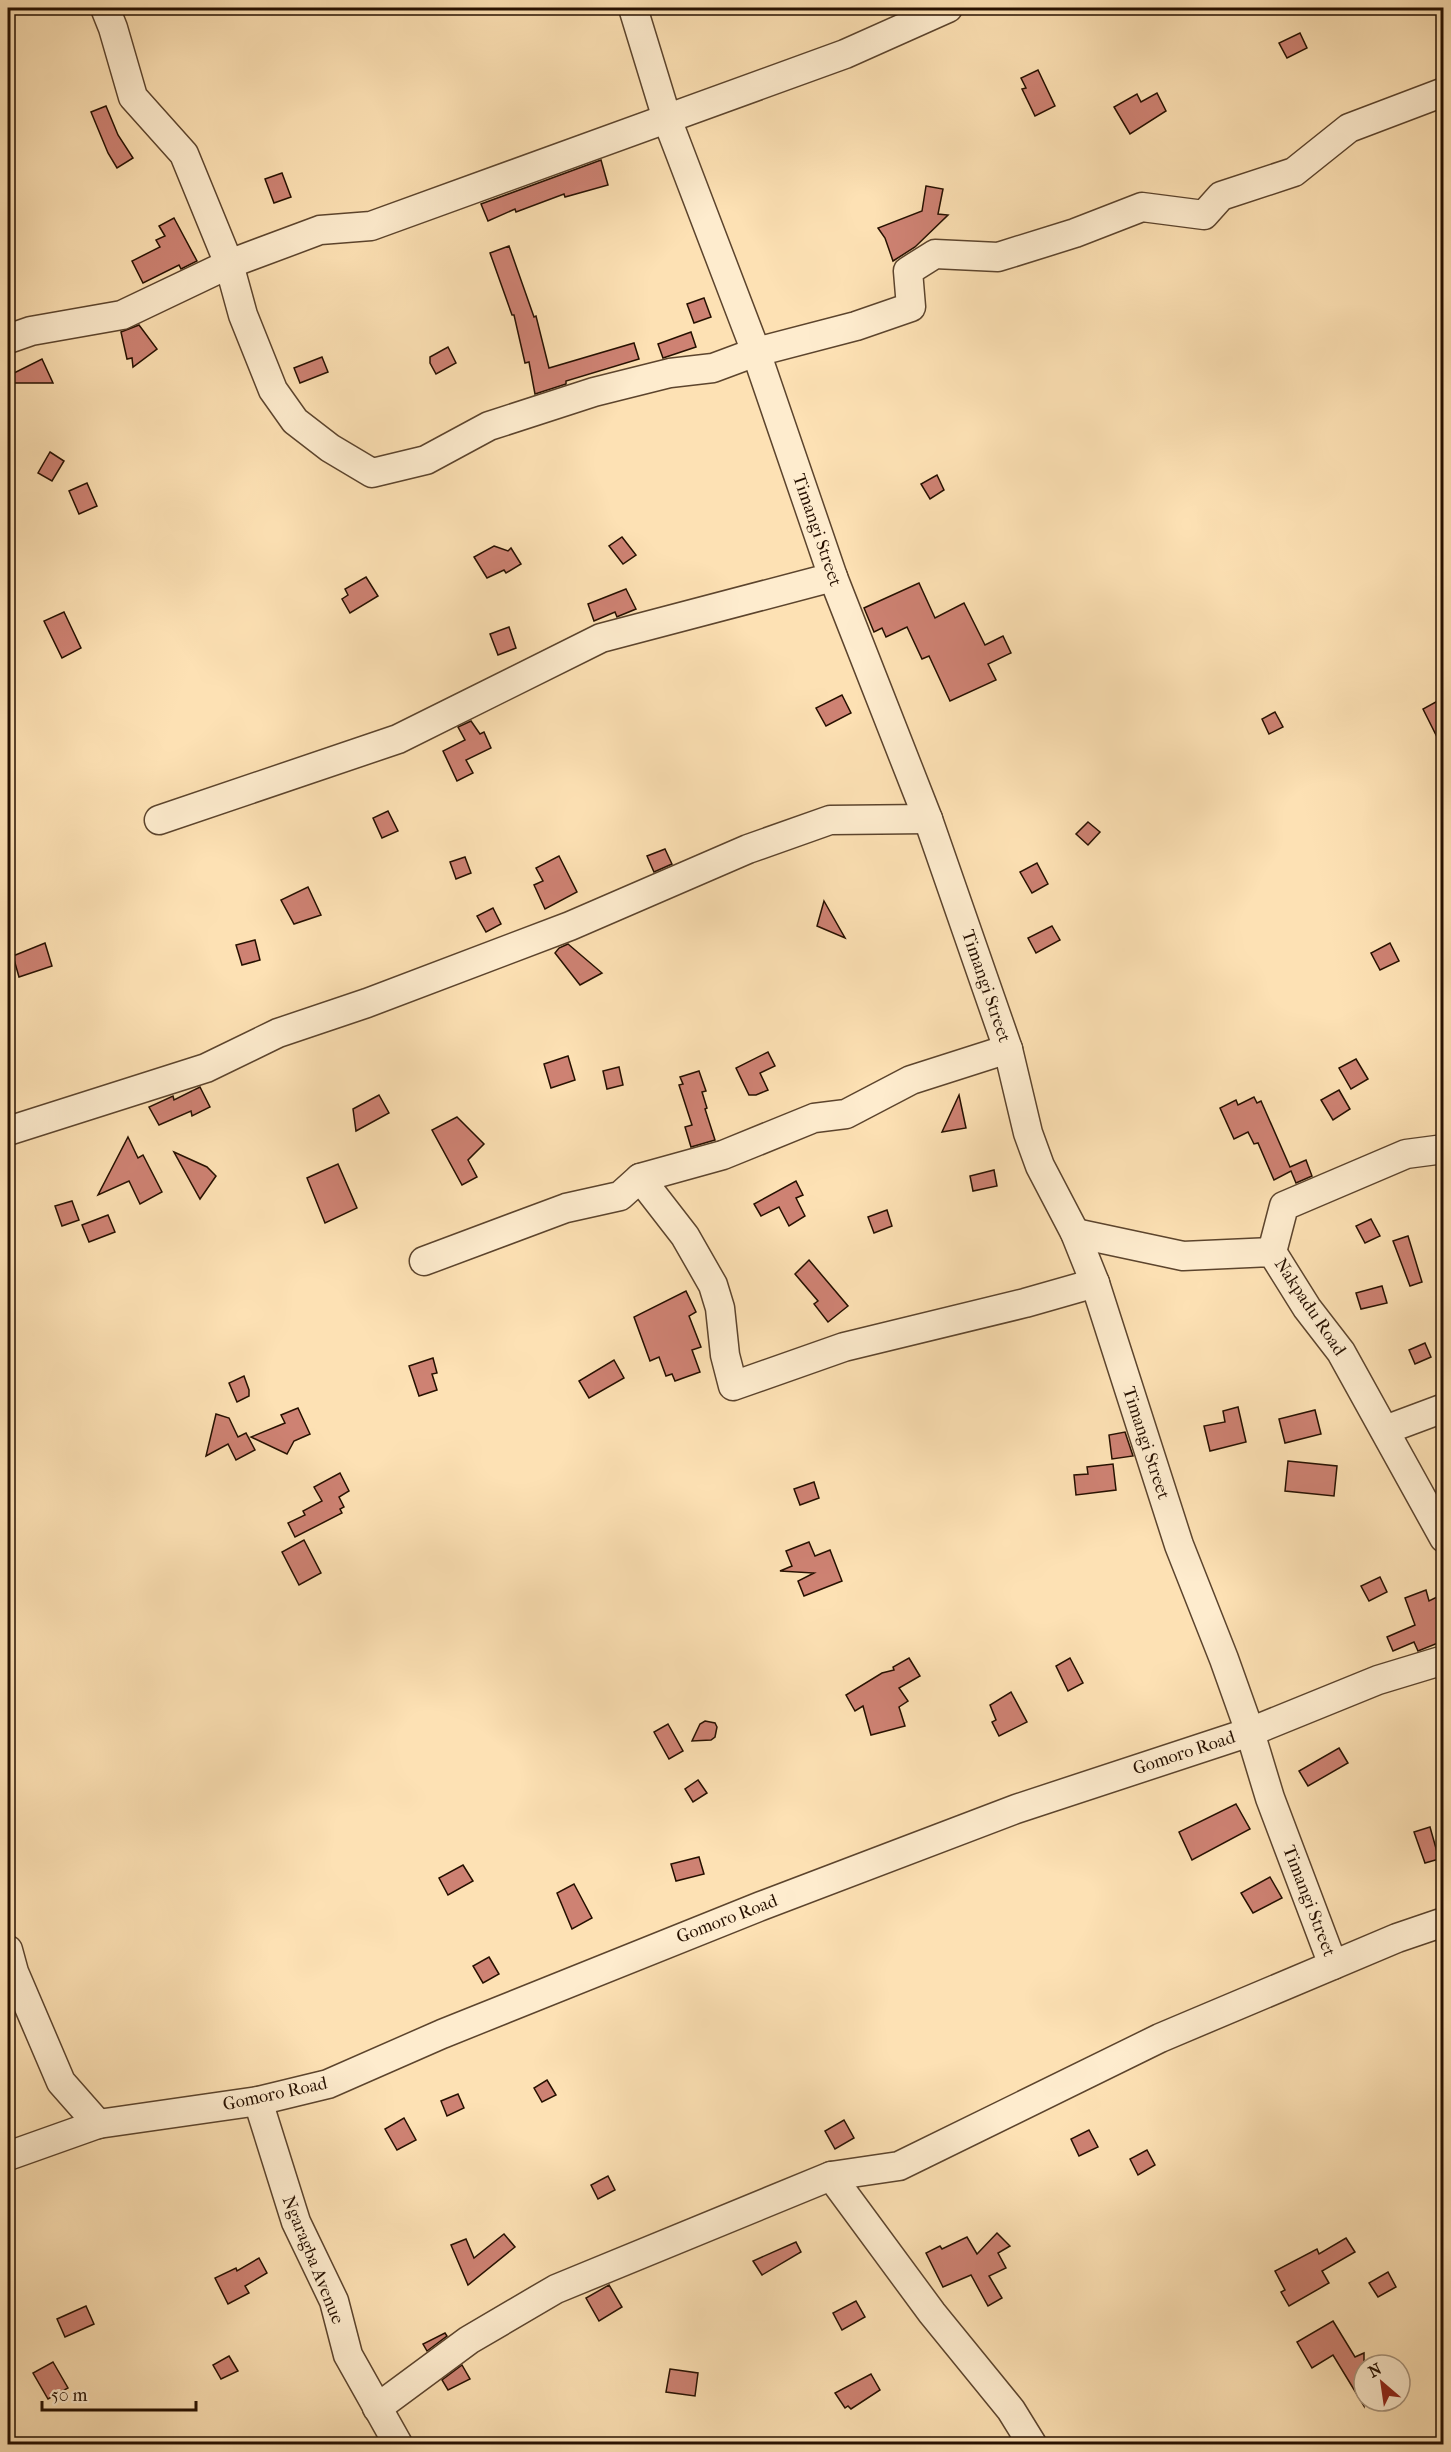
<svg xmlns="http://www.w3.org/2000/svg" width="1451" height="2452" font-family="'IM FELL French Canon',serif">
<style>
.building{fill:#ce8273;stroke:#261000;stroke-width:1.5}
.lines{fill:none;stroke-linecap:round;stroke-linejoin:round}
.minor-casing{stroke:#5c442d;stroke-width:31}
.minor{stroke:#feecce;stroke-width:28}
.labels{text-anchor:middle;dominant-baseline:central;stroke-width:6;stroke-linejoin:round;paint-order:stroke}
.street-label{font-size:18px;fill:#261000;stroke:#feecce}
</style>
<rect width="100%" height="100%" fill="#fde1b4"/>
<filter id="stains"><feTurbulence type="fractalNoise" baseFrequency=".00333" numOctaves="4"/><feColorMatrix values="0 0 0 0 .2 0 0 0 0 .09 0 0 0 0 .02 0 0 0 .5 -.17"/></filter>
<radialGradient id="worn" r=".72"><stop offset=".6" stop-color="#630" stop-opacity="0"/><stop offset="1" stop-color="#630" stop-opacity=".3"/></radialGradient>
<!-- building -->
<g class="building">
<path d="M1300,33L1307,48L1287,58L1279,43Z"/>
<path d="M1038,70L1055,106L1035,116L1022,89L1026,88L1021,78Z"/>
<path d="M1157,93L1166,111L1130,134L1114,107L1137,94L1141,102Z"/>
<path d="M106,106L118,135L133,158L117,168L108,153L91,112Z"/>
<path d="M601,160L608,185L565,197L564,194L516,212L515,209L488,221L481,204Z"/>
<path d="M282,173L291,197L274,203L265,179Z"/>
<path d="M926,186L943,189L938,214L948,215L915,247L893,261L885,238L878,228L922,211Z"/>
<path d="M174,218L197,261L181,269L179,265L143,283L132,261L160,247L156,240L165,236L159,226Z"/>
<path d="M509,246L534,317L536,316L549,368L634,343L639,359L566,381V384L535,394L529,362L525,363L514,315H512L490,253Z"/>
<path d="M704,298L711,317L694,323L687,304Z"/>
<path d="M139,325L157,349L133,367L132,358L127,359L121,332Z"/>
<path d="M691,332L696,347L663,358L658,344Z"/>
<path d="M448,347L456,363L436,374L430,363V357Z"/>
<path d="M322,357L328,372L300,383L294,368Z"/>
<path d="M42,359L53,383H8V376Z"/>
<path d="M50,452L64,461L52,481L38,473Z"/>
<path d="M937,475L944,490L930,499L921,484Z"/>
<path d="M87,483L97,506L79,514L69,491Z"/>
<path d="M622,537L636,555L623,564L609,546Z"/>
<path d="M494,546L508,551L511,548L521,564L506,573L504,570L487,578L474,557Z"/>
<path d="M366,577L378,596L350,613L342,599L348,595L345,589Z"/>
<path d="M919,583L935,618L964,603L985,645L1003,636L1011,653L988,664L996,680L950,701L929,656L922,659L907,627L886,637L882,628L874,632L864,608Z"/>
<path d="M626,589L636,609L619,616L617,617L615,612L594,621L588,604Z"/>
<path d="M64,612L81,648L62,658L44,621Z"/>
<path d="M509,627L516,648L498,655L490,634Z"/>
<path d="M842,695L851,713L826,726L816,708Z"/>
<path d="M1443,698V749L1423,709Z"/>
<path d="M1275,712L1283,727L1269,734L1262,719Z"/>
<path d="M471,721L480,734L484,732L491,748L466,760L473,773L457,781L443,751L465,740L458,727Z"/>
<path d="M388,811L398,831L382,838L373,818Z"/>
<path d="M1088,822L1100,832L1088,845L1076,834Z"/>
<path d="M665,849L672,864L654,872L647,856Z"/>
<path d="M559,856L577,892L545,909L534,885L543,881L536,868Z"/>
<path d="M465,857L471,873L456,879L450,862Z"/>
<path d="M1037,863L1048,884L1032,893L1020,872Z"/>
<path d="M308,887L321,915L294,924L281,900Z"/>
<path d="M824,901L845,938L817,926Z"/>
<path d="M493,908L501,924L486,932L477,916Z"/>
<path d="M1052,926L1060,940L1036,953L1028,938Z"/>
<path d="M255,940L260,960L242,965L236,945Z"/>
<path d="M45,943L52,966L19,977L13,956Z"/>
<path d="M1390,943L1399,961L1380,970L1371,953Z"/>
<path d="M568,944L602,973L580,985L555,953L559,948Z"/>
<path d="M768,1052L775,1066L760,1073L768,1090L756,1095H749L736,1068Z"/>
<path d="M568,1056L575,1080L551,1088L544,1064Z"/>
<path d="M1356,1059L1368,1079L1351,1089L1339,1068Z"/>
<path d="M619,1067L623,1085L607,1089L603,1071Z"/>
<path d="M699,1071L706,1091L702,1092L707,1108L705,1109L715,1140L691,1147L685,1127L692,1125L679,1085L683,1084L680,1077Z"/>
<path d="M200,1087L210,1107L192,1116L191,1111L159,1125L149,1107L173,1096L174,1100Z"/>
<path d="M1339,1090L1350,1109L1333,1120L1321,1100Z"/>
<path d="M379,1095L389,1113L356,1131L353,1109Z"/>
<path d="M959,1095L966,1128L942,1132Z"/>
<path d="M1254,1097L1257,1103L1261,1101L1290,1167L1306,1160L1312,1176L1296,1183L1291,1171L1274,1180L1258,1143L1254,1144L1248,1132L1234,1139L1220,1108L1236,1100L1238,1105Z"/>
<path d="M457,1117L484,1144L468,1160L477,1177L462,1185L432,1130Z"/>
<path d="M128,1137L138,1158L143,1155L162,1192L140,1204L129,1181L98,1195Z"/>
<path d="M174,1152L207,1167L216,1176L200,1199Z"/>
<path d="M338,1164L357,1208L325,1223L307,1178Z"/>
<path d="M994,1170L997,1186L973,1191L970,1176Z"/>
<path d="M796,1181L803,1195L796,1198L805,1216L789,1226L779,1207L761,1216L754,1204Z"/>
<path d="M72,1201L79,1220L62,1226L55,1206Z"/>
<path d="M887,1210L892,1226L874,1233L868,1217Z"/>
<path d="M108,1215L115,1232L89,1242L82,1225Z"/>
<path d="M1371,1219L1380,1236L1365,1243L1356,1226Z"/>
<path d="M1408,1236L1422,1282L1410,1286L1393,1241Z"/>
<path d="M809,1260L848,1306L828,1322L814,1304L818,1301L795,1274Z"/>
<path d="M1382,1286L1387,1303L1361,1309L1356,1293Z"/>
<path d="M686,1291L696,1312L689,1316L701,1347L692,1350L700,1372L675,1381L672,1374L666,1376L659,1357L650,1361L634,1317Z"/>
<path d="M1425,1343L1431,1357L1415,1364L1409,1350Z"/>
<path d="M433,1358L437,1373L432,1374L437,1390L419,1396L409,1366Z"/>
<path d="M614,1360L624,1378L589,1398L579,1381Z"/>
<path d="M244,1376L249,1390V1396L237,1402L229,1383Z"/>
<path d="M1238,1407L1246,1442L1210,1451L1204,1426L1225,1422L1223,1411Z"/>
<path d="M298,1408L310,1434L294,1441L287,1454L251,1437L285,1423L281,1415Z"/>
<path d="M1315,1410L1321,1434L1285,1443L1279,1419Z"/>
<path d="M216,1414L229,1418L238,1437L246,1433L255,1450L236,1460L228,1444L206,1456Z"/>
<path d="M1125,1432L1133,1456L1112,1459L1109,1435Z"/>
<path d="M1288,1461L1337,1466L1334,1496L1285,1491Z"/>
<path d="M1113,1464L1116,1490L1076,1495L1074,1475L1088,1474L1087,1467Z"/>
<path d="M340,1473L349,1491L339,1497L344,1507L340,1509L342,1513L295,1537L288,1523L305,1515L303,1511L322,1501L314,1487Z"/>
<path d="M814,1482L819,1498L800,1505L794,1489Z"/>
<path d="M304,1540L321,1573L299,1585L282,1552Z"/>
<path d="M809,1542L815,1556L830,1550L842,1581L804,1596L798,1581L814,1573L780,1571L792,1566L786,1551Z"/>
<path d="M1380,1577L1387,1592L1369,1601L1361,1586Z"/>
<path d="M1426,1590L1429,1601L1443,1594V1641L1418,1651L1414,1642L1393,1651L1387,1637L1415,1625L1405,1598Z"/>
<path d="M909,1658L920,1676L899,1688L908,1701L899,1707L905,1726L871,1735L863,1706L855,1711L846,1695L882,1673L894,1670L893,1667Z"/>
<path d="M1070,1658L1083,1683L1068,1691L1056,1666Z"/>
<path d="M1011,1692L1027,1722L999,1736L992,1722L996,1720L990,1705Z"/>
<path d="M705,1721L715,1723L717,1727L715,1737L711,1740L692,1741L700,1724Z"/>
<path d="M668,1724L683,1751L669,1759L654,1732Z"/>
<path d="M1339,1748L1348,1763L1308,1786L1299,1771Z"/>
<path d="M698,1780L707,1793L693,1802L685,1789Z"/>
<path d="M1236,1804L1250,1829L1192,1860L1179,1832Z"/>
<path d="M1430,1827L1439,1859L1425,1863L1414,1832Z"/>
<path d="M699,1857L704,1874L676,1881L671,1864Z"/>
<path d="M463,1865L473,1881L448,1895L439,1878Z"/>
<path d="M1270,1877L1282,1898L1253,1913L1241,1893Z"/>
<path d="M574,1884L592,1918L572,1929L557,1893Z"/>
<path d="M489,1957L499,1974L483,1983L473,1966Z"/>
<path d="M547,2080L556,2095L542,2102L534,2088Z"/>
<path d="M458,2094L464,2108L447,2116L441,2101Z"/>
<path d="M404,2118L416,2140L397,2150L385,2129Z"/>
<path d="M844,2120L854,2138L835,2149L825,2131Z"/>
<path d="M1089,2130L1098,2147L1079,2156L1071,2139Z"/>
<path d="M1147,2150L1155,2165L1138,2175L1130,2159Z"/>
<path d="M608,2176L615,2190L598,2199L591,2185Z"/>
<path d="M997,2233L1010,2246L998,2253L1006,2268L989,2276L1002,2298L988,2306L971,2275L943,2287L926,2253L940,2246L942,2249L967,2237L977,2254Z"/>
<path d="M504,2234L515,2247L468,2285L451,2245L466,2239L474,2258Z"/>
<path d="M1346,2238L1355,2252L1322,2271L1329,2283L1289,2306L1281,2292L1285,2290L1275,2271L1317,2249L1319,2254Z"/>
<path d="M796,2242L801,2252L762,2275L753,2261Z"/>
<path d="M259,2258L267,2273L245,2286L249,2293L228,2304L215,2278L236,2268L237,2271Z"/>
<path d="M1388,2272L1396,2287L1378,2297L1369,2283Z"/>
<path d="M609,2285L622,2307L599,2321L586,2298Z"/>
<path d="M856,2301L865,2317L842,2330L833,2313Z"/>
<path d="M86,2306L94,2324L65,2337L57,2319Z"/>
<path d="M1333,2321L1355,2357L1364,2353V2406L1333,2355L1312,2368L1297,2342Z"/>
<path d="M445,2333L447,2336L427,2351L423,2344Z"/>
<path d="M229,2356L238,2371L221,2379L213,2365Z"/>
<path d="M53,2362L68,2388L48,2399L33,2373Z"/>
<path d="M462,2365L470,2379L448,2390L442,2380Z"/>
<path d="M670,2369L698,2373L695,2396L666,2392Z"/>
<path d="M871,2374L880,2390L851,2409L848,2406L845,2408L835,2393Z"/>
</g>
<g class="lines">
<defs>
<g id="minor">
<path d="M105,8L113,28L133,97L184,154L229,264L243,315L273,390L295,421L330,448L372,473L426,460L489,426L594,392L670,373L713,368L756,352L856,326L911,307L908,271L935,254L998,257L1075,233L1142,207L1204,215L1221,196L1294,172L1349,128L1444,92"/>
<path d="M633,8L667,119L756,352L833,577L928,819L1008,1049L1028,1133L1040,1166L1075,1233L1095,1283L1179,1545L1224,1659L1250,1732L1270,1798L1333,1965"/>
<path d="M8,339L31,331L122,315L229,264L320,230L371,226L845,54L948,8"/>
<path d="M159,820L398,739L601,638L833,577"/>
<path d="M8,1131L206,1068L278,1033L367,1003L570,926L748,849L830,820L928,819"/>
<path d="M640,1178L685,1236L713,1285L720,1308L725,1355L733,1386L844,1347L1025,1303L1095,1283"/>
<path d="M1075,1233L1183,1256L1272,1252L1307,1308L1341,1352L1444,1538"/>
<path d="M1272,1252L1284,1206L1406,1154L1444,1149"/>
<path d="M424,1261L566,1208L620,1196L640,1178L723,1155L814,1118L846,1114L911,1080L1008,1049"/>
<path d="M1385,1430L1444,1408"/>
<path d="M8,1950L14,1972L61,2082L98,2124"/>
<path d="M258,2101L296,2222L334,2301L348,2355L398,2444"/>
<path d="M8,2156L98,2124L258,2101L328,2084L442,2034L761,1906L1016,1809L1250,1732L1378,1680L1444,1660"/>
<path d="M377,2408L469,2340L556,2289L831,2176"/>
<path d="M1032,2444L1011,2410L932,2313L831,2176L899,2166L1160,2038L1397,1938L1444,1922"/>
</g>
</defs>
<!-- minor casing -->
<use href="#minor" class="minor-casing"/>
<!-- minor -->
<use href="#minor" class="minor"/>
</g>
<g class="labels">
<!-- street labels -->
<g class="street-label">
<text transform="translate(817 530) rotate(71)">Timangi Street</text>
<text transform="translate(986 986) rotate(71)">Timangi Street</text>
<text transform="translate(1310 1307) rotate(56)">Nakpadu Road</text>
<text transform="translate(1146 1443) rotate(72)">Timangi Street</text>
<text transform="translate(1184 1753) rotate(-18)">Gomoro Road</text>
<text transform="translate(1309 1901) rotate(69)">Timangi Street</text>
<text transform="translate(727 1919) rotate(-21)">Gomoro Road</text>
<text transform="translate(275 2094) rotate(-12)">Gomoro Road</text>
<text transform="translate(313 2260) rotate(68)">Ngaragba Avenue</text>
</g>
</g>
<!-- margin -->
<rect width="1451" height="2452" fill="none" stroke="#fde1b4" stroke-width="30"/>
<rect x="9" y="9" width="1433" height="2434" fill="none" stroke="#261000" stroke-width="3"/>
<rect x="15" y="15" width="1421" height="2422" fill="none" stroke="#261000" stroke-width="1.5"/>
<!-- north arrow -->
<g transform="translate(1382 2383) rotate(331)"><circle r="28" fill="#feecce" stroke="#a8947c" stroke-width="1.5"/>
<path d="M0-4.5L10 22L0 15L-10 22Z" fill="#8f2418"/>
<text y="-9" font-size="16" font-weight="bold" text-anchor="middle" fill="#261000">N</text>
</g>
<!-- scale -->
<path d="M42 2401v9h154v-9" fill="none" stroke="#261000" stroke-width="3"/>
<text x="51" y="2401" font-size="18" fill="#261000" stroke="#feecce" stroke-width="4.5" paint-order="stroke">50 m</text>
<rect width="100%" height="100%" filter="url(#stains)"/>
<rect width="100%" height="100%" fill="url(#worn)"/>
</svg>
